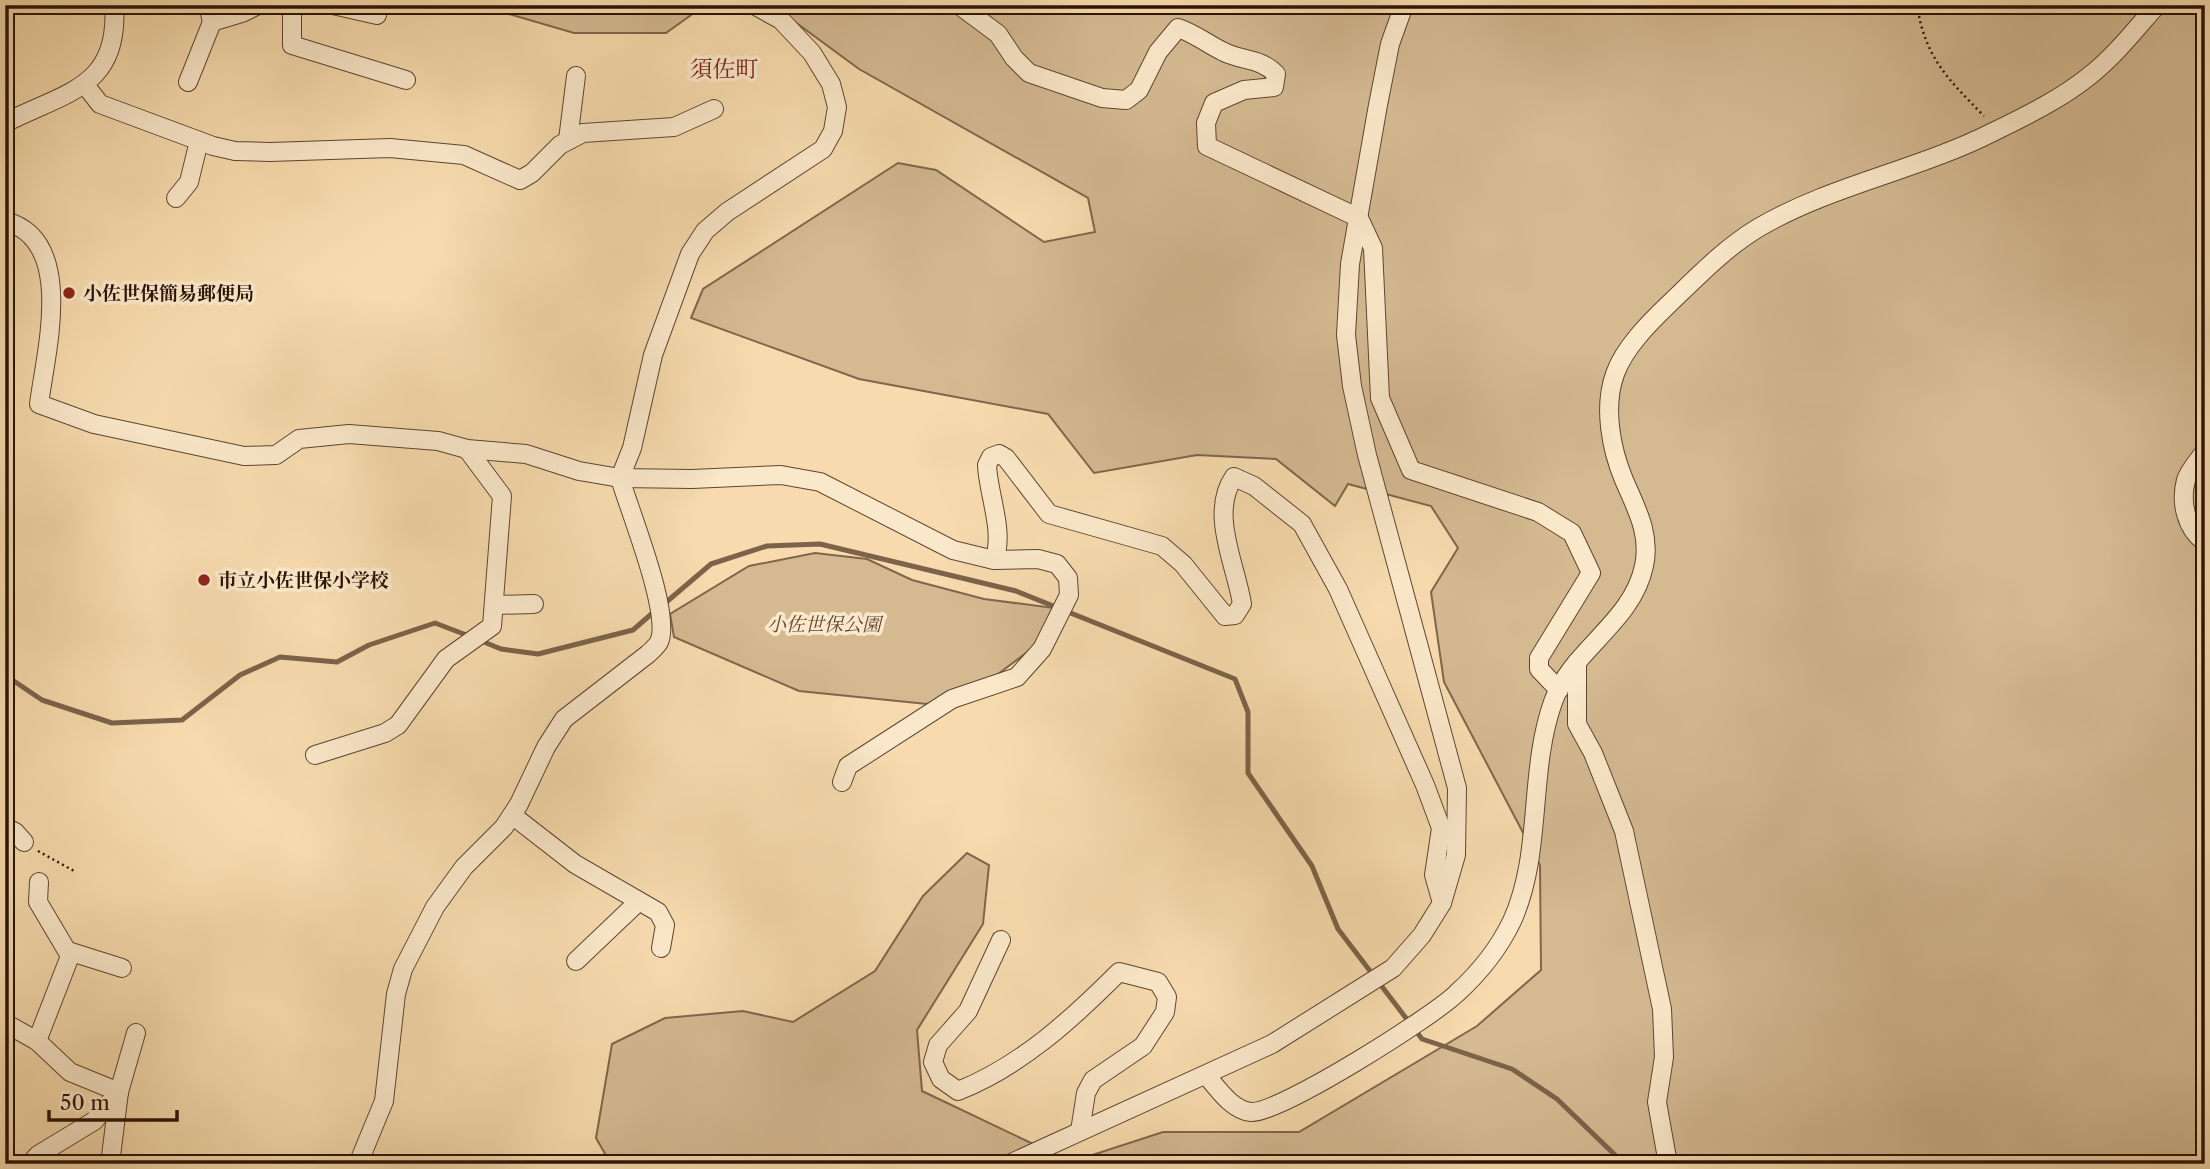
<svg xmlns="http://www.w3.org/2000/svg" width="2210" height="1169" font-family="'Libre Caslon Text','Noto Serif JP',serif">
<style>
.green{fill:#d4b991;stroke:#80664c;stroke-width:2}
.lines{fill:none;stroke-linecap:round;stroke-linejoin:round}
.stream{stroke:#7c6349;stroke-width:5}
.minor-casing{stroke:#5e4630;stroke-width:20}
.path{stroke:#2b1406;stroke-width:2.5;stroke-dasharray:2 3.5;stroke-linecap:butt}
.minor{stroke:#fae8ca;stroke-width:18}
.poi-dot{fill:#8f2418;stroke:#fae8ca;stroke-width:2.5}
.labels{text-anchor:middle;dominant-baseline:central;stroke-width:7;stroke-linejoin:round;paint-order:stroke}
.poi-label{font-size:19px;font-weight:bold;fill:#2b1406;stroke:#fae8ca;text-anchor:start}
.park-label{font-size:19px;font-style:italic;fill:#5e4630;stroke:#fae8ca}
.quarter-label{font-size:23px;fill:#7a1f14;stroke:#fae8ca}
</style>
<rect width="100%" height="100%" fill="#f7dbae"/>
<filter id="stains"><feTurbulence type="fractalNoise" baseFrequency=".00286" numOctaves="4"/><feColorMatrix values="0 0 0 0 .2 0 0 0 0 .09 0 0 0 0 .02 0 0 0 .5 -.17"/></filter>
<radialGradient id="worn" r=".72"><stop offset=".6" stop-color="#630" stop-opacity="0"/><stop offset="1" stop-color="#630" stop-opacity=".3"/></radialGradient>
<!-- green -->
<g class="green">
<path d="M478,5H705L666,33H574Z"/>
<path d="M772,5H2205V1164H611L596,1138L612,1044L665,1018L743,1011L793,1022L875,971L923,896L967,853L989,865L983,924L917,1030L922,1091L1071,1162L1163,1132H1299L1477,1026L1541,970L1540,865L1444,682L1431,592L1458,548L1431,506L1348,484L1335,506L1276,459L1197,455L1094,473L1048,414L859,379L691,318L703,289L898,163L936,170L1044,242L1095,232L1088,198L859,69Z"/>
<path d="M815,553L867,559L912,580L984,599L1054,608L1034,647L994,677L927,704L799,691L674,637L670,614L749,566Z"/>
</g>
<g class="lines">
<!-- stream -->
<g class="stream">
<path d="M664,604L711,564L767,546L820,544L1016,591L1235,679L1248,712V773L1312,866L1338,929L1422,1039L1512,1069L1557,1099L1615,1155L1621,1164"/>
<path d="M479,640L501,649L538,654L633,630L656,610"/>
<path d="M5,675L42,700L112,723L182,720L240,675L280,657L337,662L369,645L435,623L469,636"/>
</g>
<defs>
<g id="minor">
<path d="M289,5L292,10V45L406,80"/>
<path d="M333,5L377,15"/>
<path d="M959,5L998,34L1014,58L1029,73L1102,98L1126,100L1139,90L1158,52L1178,28C1196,34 1207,44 1224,52C1242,61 1261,58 1276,74L1274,87L1244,90L1214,103L1206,123L1207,146L1359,218L1373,248L1380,398L1411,470L1538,512L1572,533L1591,573L1539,658V669L1559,690"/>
<path d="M212,22L242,13L258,5"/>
<path d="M188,82L212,22L208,5"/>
<path d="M85,85L100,104L213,146L235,151L270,152L390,148L464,155L520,180L532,173L560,145L583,133L674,127L714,109"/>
<path d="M5,123C65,92 120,88 114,5"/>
<path d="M568,140L576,76"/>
<path d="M176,198L189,182L199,141"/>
<path d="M5,221C76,240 46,350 39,404L94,424L244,456L276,455L299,439L349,434L438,441L467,449L526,454L579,471L620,478L692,479L781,475L820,482L953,550L994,560C1005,532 988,494 987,465L991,457L999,454L1006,458L1049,514L1162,546L1183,564L1225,616L1235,615L1242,604C1236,565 1209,513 1234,477L1254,486L1302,524L1338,589L1425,785L1441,828L1434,875L1442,903"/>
<path d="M2205,451C2199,460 2189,470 2186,480C2180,502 2186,529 2205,542"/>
<path d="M495,605L534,604"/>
<path d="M1577,662V724L1593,753L1624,831L1662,1009L1664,1057L1657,1102L1668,1164"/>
<path d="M315,755L385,733L398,725L446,659L492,626L502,496L467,449"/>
<path d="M842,782L848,766L952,699L1017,677L1042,649L1069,595L1068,578L1057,564L1038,559L994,560"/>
<path d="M512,815L575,864L658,912L665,925L661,948"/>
<path d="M5,827L15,832L24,842"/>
<path d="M1001,940L968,1011L938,1045L933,1062L941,1079L958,1091C1021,1066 1072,1019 1119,972L1158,982L1167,997L1165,1012L1143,1046L1093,1080L1086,1093L1080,1131"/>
<path d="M68,951L122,968"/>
<path d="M576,961L638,902"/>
<path d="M5,1023L37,1041L70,1072L119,1092"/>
<path d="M37,1041L70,956L38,902L39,882"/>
<path d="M1207,1076C1218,1089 1232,1110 1251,1112C1279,1114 1434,1016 1457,993C1479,973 1499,948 1512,921C1543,853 1528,772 1553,702C1572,649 1632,623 1644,566C1651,534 1636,508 1624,480C1611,449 1603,407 1615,374C1624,348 1650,322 1670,303C1698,276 1725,248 1758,228C1831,185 1919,170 1995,131C2026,116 2062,98 2088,77C2114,57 2135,30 2157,5"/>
<path d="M30,1164L38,1155L94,1121L119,1092"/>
<path d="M110,1164L119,1092L136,1033"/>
<path d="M358,1164L384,1101L396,994L403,969L435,907L464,867L504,827L519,804L546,747L564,719L648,654C651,651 657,646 659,642C672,614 629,510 620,478L632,448L653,355L690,254L705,231L727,212L823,149L833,131L837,107L831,84L812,53L781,20L754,5"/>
<path d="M1009,1164L1272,1044L1393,968L1422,935L1442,903L1456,855L1457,788L1367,455L1352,386L1346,335L1350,264L1378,105L1390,44L1404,5"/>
</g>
</defs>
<!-- minor casing -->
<use href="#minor" class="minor-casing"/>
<!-- path -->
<g class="path">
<path d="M1917,5C1925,58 1948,79 1984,116"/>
<path d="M38,851L74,871"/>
</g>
<!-- minor -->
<use href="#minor" class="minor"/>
</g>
<!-- markers -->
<g class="poi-dot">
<circle cx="69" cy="293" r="7"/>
<circle cx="204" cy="580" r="7"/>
</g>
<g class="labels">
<!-- poi labels -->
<g class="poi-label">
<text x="83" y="293">小佐世保簡易郵便局</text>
<text x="218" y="580">市立小佐世保小学校</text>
</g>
<!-- park labels -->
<g class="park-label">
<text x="824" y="624">小佐世保公園</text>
</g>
<!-- quarter labels -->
<g class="quarter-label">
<text x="724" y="69">須佐町</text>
</g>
</g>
<!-- margin -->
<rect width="2210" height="1169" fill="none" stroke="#f7dbae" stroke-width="28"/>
<rect x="7" y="7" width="2196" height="1155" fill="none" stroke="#2b1406" stroke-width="3.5"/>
<rect x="14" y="14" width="2182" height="1141" fill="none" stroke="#2b1406" stroke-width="2"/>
<!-- scale -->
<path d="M49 1110v10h128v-10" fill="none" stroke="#2b1406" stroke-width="3.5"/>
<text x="60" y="1110" font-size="21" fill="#2b1406" stroke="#fae8ca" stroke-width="5" paint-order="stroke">50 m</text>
<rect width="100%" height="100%" filter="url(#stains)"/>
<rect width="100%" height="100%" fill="url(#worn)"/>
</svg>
